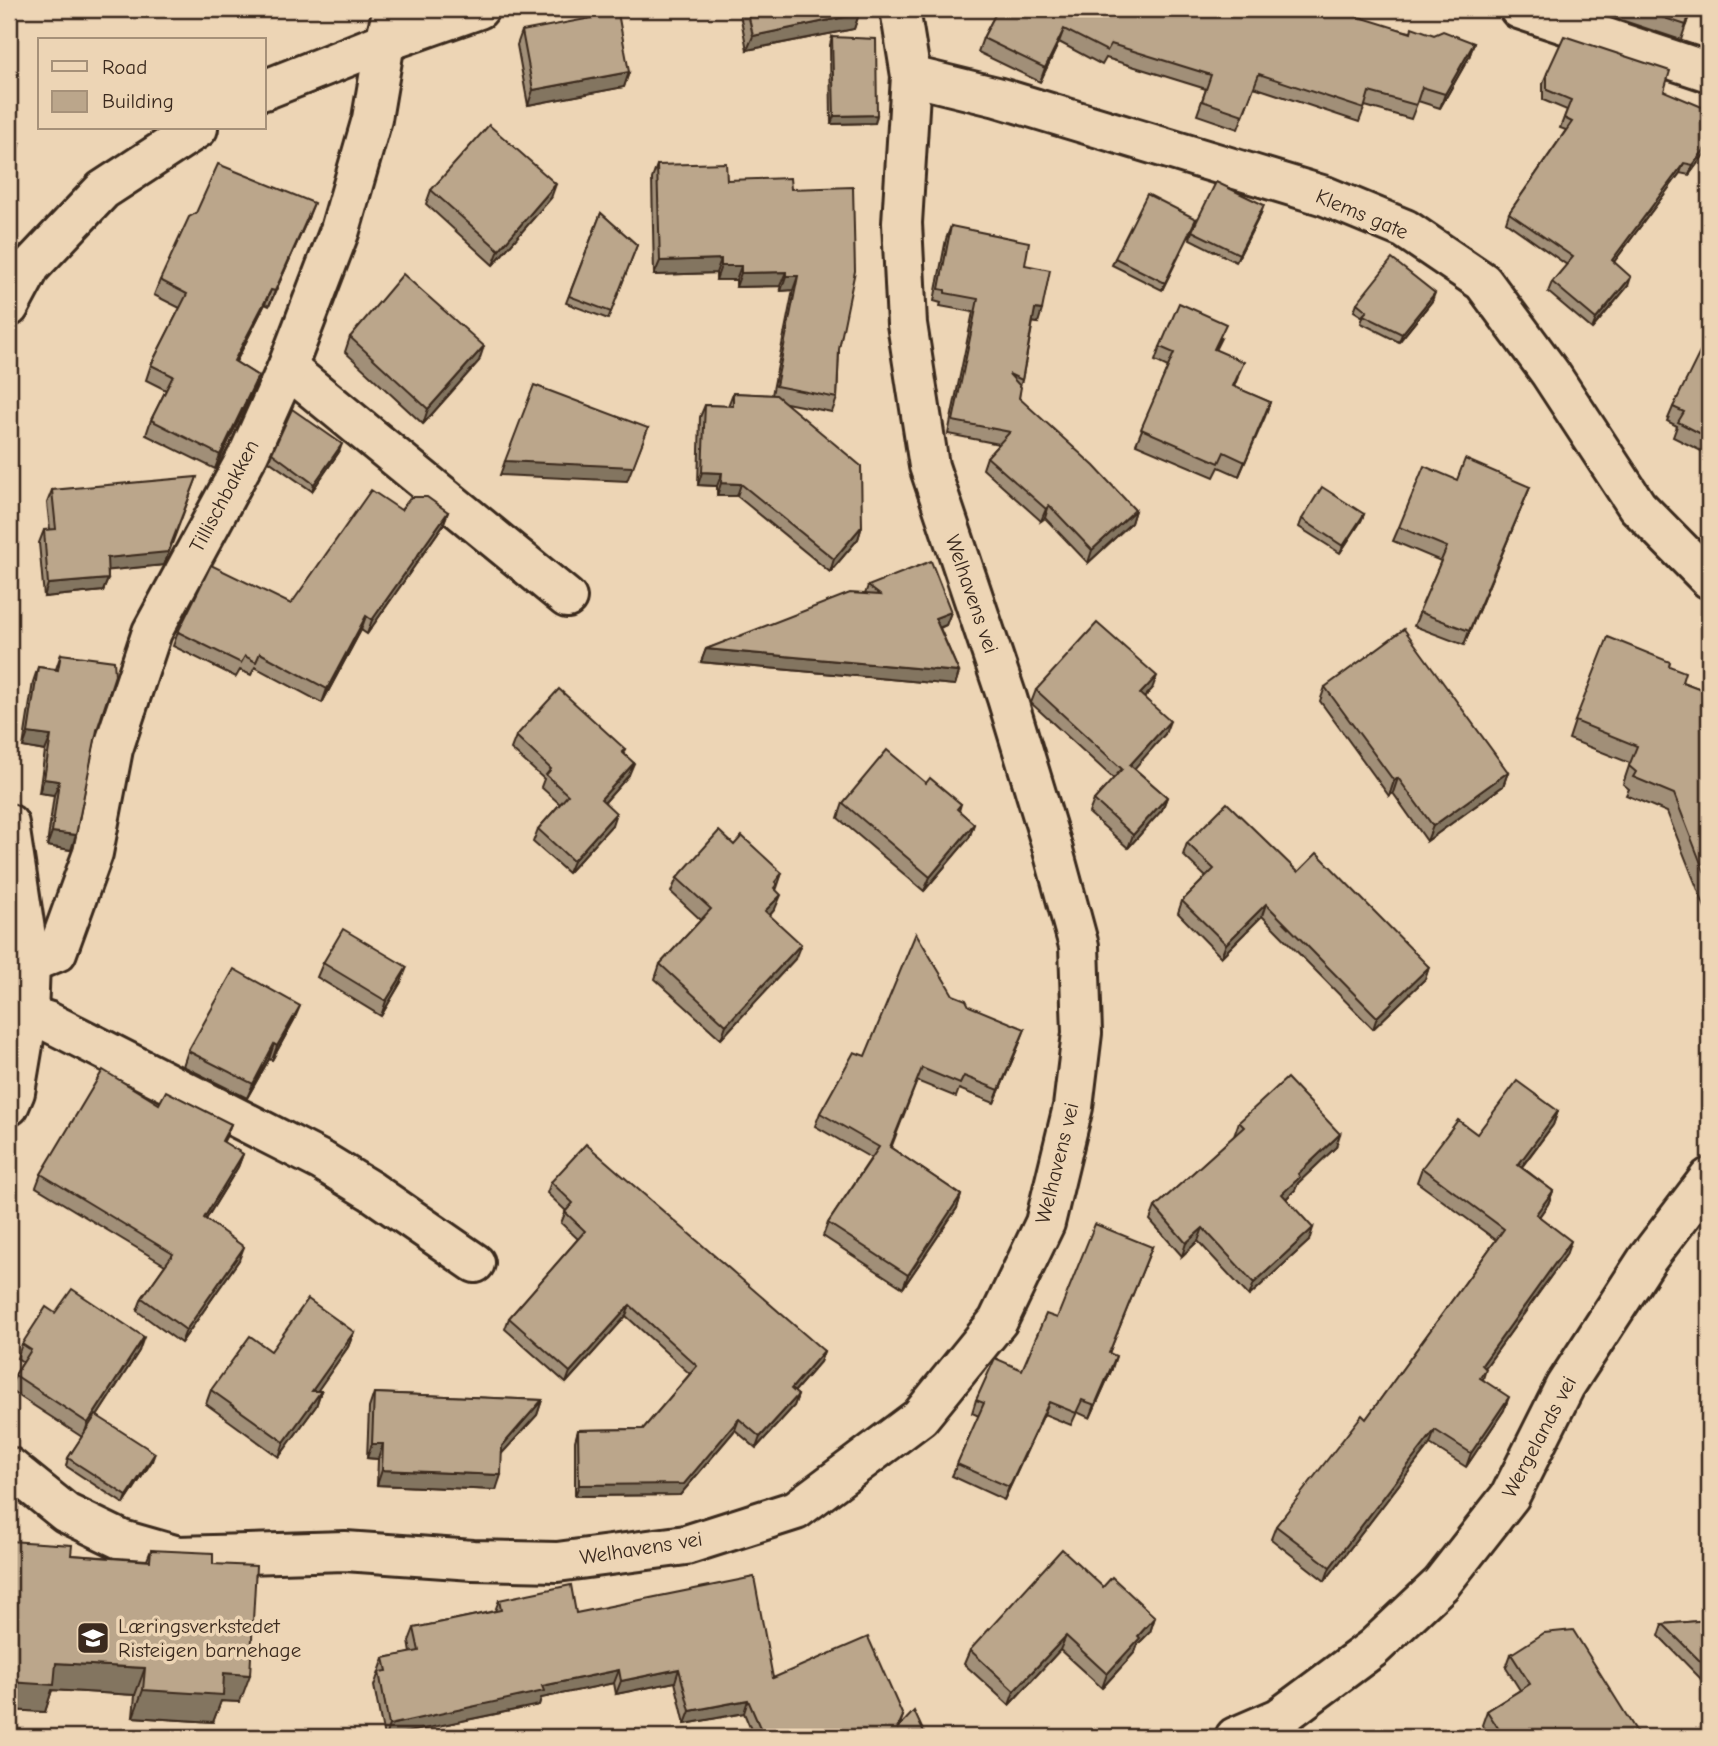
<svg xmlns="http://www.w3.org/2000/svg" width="1718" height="1746" font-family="'Comic Neue',sans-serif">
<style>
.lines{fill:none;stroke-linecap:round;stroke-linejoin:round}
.minor-casing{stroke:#3b2a1e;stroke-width:44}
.minor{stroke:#edd5b5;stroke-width:38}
.wall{fill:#a18f78;stroke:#3b2a1e;stroke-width:2}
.shaded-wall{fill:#837461;stroke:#3b2a1e;stroke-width:2}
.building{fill:#bba68b;stroke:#3b2a1e;stroke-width:2}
.labels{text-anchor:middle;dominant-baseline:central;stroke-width:7;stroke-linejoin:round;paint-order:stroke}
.street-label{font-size:21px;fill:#3b2a1e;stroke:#edd5b5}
.poi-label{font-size:21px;fill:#3b2a1e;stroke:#edd5b5;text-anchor:start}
</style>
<rect width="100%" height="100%" fill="#edd5b5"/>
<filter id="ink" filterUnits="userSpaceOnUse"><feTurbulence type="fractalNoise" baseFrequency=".0143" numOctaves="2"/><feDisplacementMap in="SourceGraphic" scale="14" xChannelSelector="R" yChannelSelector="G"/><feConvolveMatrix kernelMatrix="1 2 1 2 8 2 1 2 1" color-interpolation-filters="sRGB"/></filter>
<g filter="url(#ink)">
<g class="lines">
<defs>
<g id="minor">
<path d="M1519,9L1709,72"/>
<path d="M911,76L997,97L1325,196L1405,229L1483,282L1550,373L1637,506L1709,579"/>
<path d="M264,90L385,42L479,9"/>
<path d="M9,307L31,266L103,190L198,128"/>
<path d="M287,368L567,598"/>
<path d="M9,824L30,963L28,1015L15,1092L9,1106"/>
<path d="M30,963L57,952L93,853L113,749L152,632L249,453L287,368L340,230L372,119L385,42L393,9"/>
<path d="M28,1015L47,1021L322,1161L371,1191L475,1263"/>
<path d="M9,1467L66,1513L122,1540L178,1556L345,1551L473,1560L557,1562L686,1545L796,1510L920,1417L998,1321L1045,1223L1073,1107L1082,1033L1079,946L1051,843L1007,698L929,466L907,324L902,223L911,76L900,9"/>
<path d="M1235,1737L1279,1718L1373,1648L1441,1584L1510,1496L1565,1386L1648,1258L1709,1178"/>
</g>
</defs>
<!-- minor casing -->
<use href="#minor" class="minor-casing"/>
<!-- minor -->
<use href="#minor" class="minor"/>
</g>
<!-- wall -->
<g class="wall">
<path d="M739,9H858L859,14L854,29L747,50Z"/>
<path d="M998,9L1331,13L1410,32L1434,35L1474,43L1469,57L1440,108L1418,101L1411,119L1365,106L1359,122L1254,87L1238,129L1197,115L1206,89L1106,58L1102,65L1059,42L1040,82L978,52L983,38Z"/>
<path d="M1588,9H1691L1681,40Z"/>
<path d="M522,31L629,72L624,87L528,105L517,45Z"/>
<path d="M832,37L877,115L875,123L831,124L830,45Z"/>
<path d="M1547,73L1664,91L1709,148L1689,175L1680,173L1614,262L1628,286L1592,329L1548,292L1552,282L1567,265L1506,222L1509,213L1566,130L1560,128L1567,110L1543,100V83Z"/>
<path d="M657,165L727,180L791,189L839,349L837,398L832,412L786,403L862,526L858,539L830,572L737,496H717V486L698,485L700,417L705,405L728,406L733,393L772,395L793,290L781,291L780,286L736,287V280H716V273L654,275L652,179Z"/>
<path d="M431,190L551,198L493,265L426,204Z"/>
<path d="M601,213L637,245L608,319L566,303Z"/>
<path d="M1261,213L1236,262L1190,239L1192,231Z"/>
<path d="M308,218L269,306L265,304L236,362L258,376L253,390L215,469L146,435L151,420L166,390L146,380L151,365L180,308L154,295L160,280Z"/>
<path d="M1196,219L1162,290L1112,265L1115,258Z"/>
<path d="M951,226L1025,265L1038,323L1033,322L1022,380L1020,386L1019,398L1135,510L1131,523L1088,563L1045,518L1041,521L983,469L987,457L999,444L948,434L973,312L940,306L941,303L934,301L946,239Z"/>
<path d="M1432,301L1399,342L1361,323L1363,317L1354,311L1357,303Z"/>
<path d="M350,337L479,361L423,424L345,352Z"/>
<path d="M1221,338L1215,350L1238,377L1234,387L1270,402L1239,476L1219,467L1214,477L1136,444L1168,367L1155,361L1160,347Z"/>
<path d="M1709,349V455L1673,437L1677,426L1667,421L1673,407Z"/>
<path d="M339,452L312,491L269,461L272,453Z"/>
<path d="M1457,480L1530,487L1464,645L1414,626L1441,561L1393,541L1399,527Z"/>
<path d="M52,490L164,565L108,570V579L103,591L44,597L39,543L44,530H50L47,503Z"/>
<path d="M401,510L448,512L443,525L367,634L361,630L322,703L255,667L251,675L240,670L236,677L173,646L178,632L291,604Z"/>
<path d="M1364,514L1361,521L1340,553L1299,527L1302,519Z"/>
<path d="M868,586L951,612L946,625L940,628L959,672L955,685L701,662L706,649L865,594Z"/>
<path d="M61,654L97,730L71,850L47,846L54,795L39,793L45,751L23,747L33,682L38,667L56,669Z"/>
<path d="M1669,666L1682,682L1709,692V918L1667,812L1626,795L1629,789L1623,784L1630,763L1569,739L1575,721Z"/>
<path d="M1325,687L1508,772L1503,786L1427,841L1393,793L1389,796L1320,701Z"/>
<path d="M1152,689L1144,697L1165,734L1134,768L1167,797L1162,810L1128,848L1089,813L1094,800L1114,779L1031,703L1036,690Z"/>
<path d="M516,736L625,749L623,754L629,775L605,802L612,825L568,873L533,842L538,829L560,804L541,787L544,779L511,749Z"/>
<path d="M926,783L961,804L959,811L974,824L969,838L924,891L838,818L843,803Z"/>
<path d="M1187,843L1298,872L1429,967L1425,979L1373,1029L1262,916L1221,957L1178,913L1182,901L1206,877L1183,855Z"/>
<path d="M734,845L782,873L775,890V909L770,915L795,959L721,1039L655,979L660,964L701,920L671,892L677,878Z"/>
<path d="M323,963L401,982L381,1016L317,977Z"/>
<path d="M969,1006L1020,1042L994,1103L959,1089L956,1097L917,1081L891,1148L961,1195L957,1208L903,1288L823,1236L828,1223L871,1158L815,1126L820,1113L865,1056Z"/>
<path d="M294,1020L272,1060L269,1059L247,1098L183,1066L188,1051Z"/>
<path d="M159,1104L231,1124L223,1142L243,1154L238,1167L206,1219L239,1260L181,1343L137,1311L142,1298L165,1265L36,1187L41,1174Z"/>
<path d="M1558,1111L1553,1125L1522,1167L1553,1191L1548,1204L1539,1217L1566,1255L1485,1368L1486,1369L1483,1379L1504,1410L1466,1467L1430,1444L1325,1581L1271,1539L1276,1526L1366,1419L1496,1240L1417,1182L1422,1168L1477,1134Z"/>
<path d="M1239,1122L1336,1147L1298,1183L1295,1190L1286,1199L1309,1241L1249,1296L1198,1241L1182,1256L1150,1220L1155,1207L1234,1136Z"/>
<path d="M551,1182L824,1351L820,1362L794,1392L798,1395L794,1406L756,1448L735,1430L680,1495L575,1496V1441L578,1430L643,1429L690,1374L626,1316L566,1383L505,1329L509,1318L578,1239L561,1223L566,1211L547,1193Z"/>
<path d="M1152,1247L1109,1353L1112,1369L1090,1418L1077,1412L1071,1425L1044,1414L1004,1500L952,1476L979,1416L972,1413L976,1400L1022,1370L1057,1318Z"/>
<path d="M55,1313L139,1351L97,1416L152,1461L124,1504L66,1466L68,1458L82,1437L10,1390L15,1375L23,1362L17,1358L22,1344Z"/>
<path d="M354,1332L348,1347L317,1391H321L316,1406L279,1457L206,1404L211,1390L271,1351Z"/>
<path d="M1709,1332V1346L1706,1342Z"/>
<path d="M374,1393L542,1400L537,1415L501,1454L496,1490L377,1485L378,1459L367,1458L369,1408Z"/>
<path d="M9,1541L71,1555L147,1560L151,1550L213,1564L240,1702L221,1701L213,1722L133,1717L135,1695L52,1690L45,1712L9,1710Z"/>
<path d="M1103,1587L1155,1617L1150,1632L1138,1644L1135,1652L1102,1688L1060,1650L1009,1705L964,1664L970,1650Z"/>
<path d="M499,1600L576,1613L773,1678L903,1716L899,1727L926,1737H754L744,1713L685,1724L675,1682L616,1694L614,1683L541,1698L539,1705L384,1737L374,1686L384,1658L411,1653L409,1641L414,1628L495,1611Z"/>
<path d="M1709,1620V1678L1701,1679L1659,1636L1663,1624Z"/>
<path d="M1511,1654L1640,1737H1490L1482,1725L1487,1711L1520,1690L1506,1668Z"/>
</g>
<!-- shaded-wall -->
<g class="shaded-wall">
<path d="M859,14L854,29L747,50L753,36Z"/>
<path d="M1064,29L1059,42L1040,82L1045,68Z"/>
<path d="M1474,43L1469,57L1440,108L1445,94Z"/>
<path d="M629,72L624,87L528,105L533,90Z"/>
<path d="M877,115L875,123L831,124L834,116Z"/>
<path d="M20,143L10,170L9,172V157Z"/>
<path d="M1709,143V148L1689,175L1693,165Z"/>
<path d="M1684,163L1680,173L1608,270L1612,260Z"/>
<path d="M556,184L551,198L493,265L499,250Z"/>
<path d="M314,203L308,218L269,306L275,291Z"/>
<path d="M1264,205L1261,213L1236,262L1239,254Z"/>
<path d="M1196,219L1194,226L1162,290L1165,283Z"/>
<path d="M721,259L716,273L654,275L660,261Z"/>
<path d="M721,266H741L736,280H716Z"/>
<path d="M786,272L780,286L736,287L741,273Z"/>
<path d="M786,276H798L793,290L781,291Z"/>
<path d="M1631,277L1628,286L1592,329L1596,319Z"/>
<path d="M271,290L265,304L229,375L234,361Z"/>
<path d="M1435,293L1432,301L1399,342L1402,334Z"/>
<path d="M1035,309L1042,310L1038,323L1031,322Z"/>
<path d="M484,346L479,361L423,424L428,409Z"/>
<path d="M258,376L253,390L215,469L220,455Z"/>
<path d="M1270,402L1265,417L1239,476L1245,462Z"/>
<path d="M648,428L627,481L500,475L505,461Z"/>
<path d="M342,444L339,452L312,491L314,484Z"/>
<path d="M702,472L722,473L717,486L698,485Z"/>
<path d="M197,477L164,565L102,571L107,558Z"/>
<path d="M721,483L741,484L737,496H717Z"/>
<path d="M1530,487L1524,501L1464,645L1469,631Z"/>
<path d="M1049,505L1045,518L1041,521L1046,509Z"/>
<path d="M1135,510L1131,523L1088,563L1092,550Z"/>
<path d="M448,512L443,525L367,634L372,620Z"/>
<path d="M1364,514L1361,521L1340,553L1343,546Z"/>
<path d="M862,526L858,539L830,572L834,559Z"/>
<path d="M108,579L103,591L44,597L48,584Z"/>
<path d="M951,612L946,625L931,631L935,618Z"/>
<path d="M366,616L361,630L322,703L327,689Z"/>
<path d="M706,649L959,672L955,685L701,662Z"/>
<path d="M1157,676L1152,689L1136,707L1140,694Z"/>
<path d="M1170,721L1165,734L1126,778L1130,765Z"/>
<path d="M28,733L51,736L45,751L23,747Z"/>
<path d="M634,763L629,775L597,811L601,799Z"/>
<path d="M1508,772L1503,786L1427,841L1433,826Z"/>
<path d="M1398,778L1393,793L1389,796L1394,781Z"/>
<path d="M44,779L59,781L54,795L39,793Z"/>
<path d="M1167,797L1162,810L1128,848L1133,835Z"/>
<path d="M616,813L612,825L568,873L573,861Z"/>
<path d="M974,824L969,838L924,891L930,877Z"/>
<path d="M52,832L76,835L71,850L47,846Z"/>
<path d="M782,873L777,888L772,899L775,882Z"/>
<path d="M781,895L775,909L760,926L765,911Z"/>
<path d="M1266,904L1262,916L1221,957L1226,944Z"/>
<path d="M801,944L795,959L721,1039L726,1025Z"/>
<path d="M407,967L401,982L381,1016L386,1001Z"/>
<path d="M1429,967L1425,979L1373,1029L1377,1017Z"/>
<path d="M300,1006L294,1020L272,1060L277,1046Z"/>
<path d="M1025,1029L1020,1042L994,1103L999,1090Z"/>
<path d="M274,1044L269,1059L247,1098L253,1084Z"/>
<path d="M1558,1111L1553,1125L1513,1178L1518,1165Z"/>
<path d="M231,1124L226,1137L217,1154L222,1141Z"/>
<path d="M1340,1134L1336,1147L1298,1183L1295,1190L1277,1207L1282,1194L1298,1174Z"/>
<path d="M243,1154L238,1167L199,1231L204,1218Z"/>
<path d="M1553,1191L1548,1204L1531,1228L1536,1214Z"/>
<path d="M961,1195L957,1208L903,1288L908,1275Z"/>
<path d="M1203,1228L1198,1241L1182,1256L1186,1243Z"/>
<path d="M1313,1228L1309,1241L1249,1296L1254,1283Z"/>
<path d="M1571,1241L1566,1255L1477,1379L1482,1365Z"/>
<path d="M244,1247L239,1260L181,1343L186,1330Z"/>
<path d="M630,1305L626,1316L566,1383L570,1372Z"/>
<path d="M354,1332L348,1347L307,1406L312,1391Z"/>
<path d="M144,1337L139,1351L83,1438L88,1423Z"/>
<path d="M824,1351L820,1362L787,1400L791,1389Z"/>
<path d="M1116,1356L1112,1369L1090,1418L1095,1405Z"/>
<path d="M321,1391L316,1406L279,1457L284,1442Z"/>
<path d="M798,1395L794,1406L756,1448L760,1437Z"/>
<path d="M1509,1397L1504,1410L1466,1467L1471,1453Z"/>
<path d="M542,1400L537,1415L496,1460L502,1446Z"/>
<path d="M1049,1402L1044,1414L1004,1500L1009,1487Z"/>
<path d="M739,1419L735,1430L680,1495L575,1496L579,1485Z"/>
<path d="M1435,1430L1430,1444L1325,1581L1330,1567Z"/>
<path d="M372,1444H383L378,1459L367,1458Z"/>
<path d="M155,1453L152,1461L124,1504L127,1496Z"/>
<path d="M382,1470L501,1475L496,1490L377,1485Z"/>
<path d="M1155,1617L1150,1632L1138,1644L1135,1652L1102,1688L1107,1674L1138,1636Z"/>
<path d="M1066,1636L1060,1650L1009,1705L1014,1691Z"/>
<path d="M56,1663L145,1668L135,1695L52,1690L45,1712L9,1710V1682Z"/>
<path d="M1709,1666V1678L1701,1679L1706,1667Z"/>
<path d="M679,1669L675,1682L616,1694L621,1681Z"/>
<path d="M619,1670L614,1683L541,1698L539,1705L385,1737L389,1725L542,1686Z"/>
<path d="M224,1673L250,1675L240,1702L221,1701L213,1722L133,1717L143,1690Z"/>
<path d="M748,1700L744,1713L685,1724L690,1711Z"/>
</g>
<!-- building -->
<g class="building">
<path d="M747,9H858L859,14L753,36Z"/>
<path d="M998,9H1317L1331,13L1332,9H1334L1411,33L1412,27L1434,35L1443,31L1474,43L1445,94L1422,87L1416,105L1369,92L1364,109L1259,74L1243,115L1202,101L1211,75L1111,44L1107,51L1064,29L1045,68L983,38Z"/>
<path d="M1637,9H1691L1686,25Z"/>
<path d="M618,13L629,72L533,90L522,31Z"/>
<path d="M1564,36L1670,71L1664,91L1709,110V143L1693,165L1684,163L1612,260L1631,277L1596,319L1552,282L1573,257L1509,213L1572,122L1564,118L1571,100L1547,90V73Z"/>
<path d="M832,37L876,39L877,115L834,116Z"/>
<path d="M489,125L556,184L499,250L431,190Z"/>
<path d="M9,134L20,143L9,157Z"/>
<path d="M726,163L727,180L790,178L791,189L853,187L855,271L839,349L837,398L776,386L798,276H786V272L741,273V266H721V259L660,261L657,165Z"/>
<path d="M218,164L314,203L275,291L271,290L234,361L258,376L220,455L151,420L173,376L151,365L187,294L160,280L189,217L196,213Z"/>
<path d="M1216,182L1264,205L1239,254L1192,231Z"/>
<path d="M1147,194L1196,219L1165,283L1115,258Z"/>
<path d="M601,213L637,245L611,312L569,296Z"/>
<path d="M951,226L1029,242L1025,265L1050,270L1042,310L1035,309L1022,380L1009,374L1021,387L1019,398L1094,466L1135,510L1092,550L1049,505L1046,509L987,457L1010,432L953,421L978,299L945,293V290L939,289Z"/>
<path d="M1392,259L1435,293L1402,334L1363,315L1367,311L1357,303Z"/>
<path d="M403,274L484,346L428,409L350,337Z"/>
<path d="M1179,303L1226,324L1214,349L1244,362L1233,386L1270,402L1245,462L1224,452L1219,463L1141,429L1174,353L1160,347Z"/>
<path d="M1703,346L1709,349V438L1678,422L1684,412L1673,407Z"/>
<path d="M534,385L648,428L633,467L505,461Z"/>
<path d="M733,393L776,395L861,466L862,526L834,559L741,484L721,483L722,473L702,472L705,405L733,406Z"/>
<path d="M292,409L342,444L314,484L272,453Z"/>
<path d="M1465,459L1530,487L1469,631L1419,612L1447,547L1399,527L1424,466L1457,480Z"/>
<path d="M197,477L168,552L107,558L108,579L48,584L44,530L56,529L52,490Z"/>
<path d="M1322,487L1364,514L1343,546L1302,519Z"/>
<path d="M371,490L401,510L411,497H427L448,512L372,620L366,616L327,689L260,653L256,662L245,656L241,663L178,632L211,565L291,604Z"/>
<path d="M931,561L951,612L935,618L959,672L706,649L850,593L880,595L868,586Z"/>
<path d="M1097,623L1157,676L1140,694L1170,721L1130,765L1167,797L1133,835L1094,800L1122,769L1036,690Z"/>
<path d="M1404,629L1508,772L1433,826L1398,778L1394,781L1325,687Z"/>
<path d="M1608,637L1670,662L1669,666L1685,672L1682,682L1709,692V884L1674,794L1633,777L1636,772L1629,766L1637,746L1575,721Z"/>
<path d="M61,654L114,661L115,675L97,730L76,835L52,832L59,781L44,779L51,736L28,733L38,667L58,670Z"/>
<path d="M559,689L625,749L622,752L634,763L601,799L616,813L573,861L538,829L568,795L546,775L551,769L516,736Z"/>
<path d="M887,750L926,783L930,778L961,804L957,809L974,824L930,877L843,803Z"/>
<path d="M1227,803L1298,872L1317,853L1429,967L1377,1017L1266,904L1226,944L1182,901L1214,869L1187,843Z"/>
<path d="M719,831L734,845L742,836L782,873L775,882L777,884L774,888L781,895L765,911L801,944L726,1025L660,964L711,909L677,878Z"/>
<path d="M343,929L407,967L386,1001L323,963Z"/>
<path d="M916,933L953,995L966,1000L969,1006L1025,1029L999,1090L964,1076L960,1084L922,1068L890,1147L961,1195L908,1275L828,1223L879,1147L820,1113L854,1052L865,1056Z"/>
<path d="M234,969L300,1006L277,1046L274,1044L253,1084L188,1051Z"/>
<path d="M103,1070L159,1104L166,1091L231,1124L222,1141L243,1154L204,1218L244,1247L186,1330L142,1298L173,1254L41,1174Z"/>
<path d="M1287,1078L1340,1134L1298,1174L1300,1177L1282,1194L1313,1228L1254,1283L1203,1228L1186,1243L1155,1207L1244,1127L1239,1122Z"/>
<path d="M1517,1081L1558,1111L1518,1165L1553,1191L1536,1214L1571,1241L1482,1365L1486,1369L1480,1378L1509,1397L1471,1453L1435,1430L1330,1567L1276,1526L1362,1415L1366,1419L1504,1229L1422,1168L1458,1120L1477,1134Z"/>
<path d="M586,1144L824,1351L791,1389L798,1395L760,1437L739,1419L684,1484L579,1485L578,1430L643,1429L697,1366L630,1305L570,1372L509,1318L585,1231L565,1212L573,1203L551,1182Z"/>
<path d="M1095,1224L1152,1247L1109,1353L1116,1356L1095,1405L1082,1400L1076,1413L1049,1402L1009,1487L957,1464L984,1403L976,1400L995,1358L1022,1370L1046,1314L1057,1318Z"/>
<path d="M72,1289L144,1337L88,1423L15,1375L31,1350L22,1344L46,1307L55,1313Z"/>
<path d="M308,1299L354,1332L312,1391H321L284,1442L211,1390L250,1336L271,1351Z"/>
<path d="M374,1393L542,1400L502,1446L501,1475L382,1470L383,1444H372Z"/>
<path d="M96,1415L155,1453L127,1496L68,1458Z"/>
<path d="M9,1541L72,1545L71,1555L150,1561L151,1550L213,1553V1564L256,1566L250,1675L224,1673L223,1695L143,1690L145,1668L56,1663L54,1685L9,1682Z"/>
<path d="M1062,1549L1103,1587L1112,1577L1155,1617L1138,1636L1140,1638L1107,1674L1066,1636L1014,1691L970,1650Z"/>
<path d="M754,1577L773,1678L868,1637L903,1716L897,1729L914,1711L926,1737H764L748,1700L690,1711L679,1669L621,1681L619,1670L542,1686L544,1691L389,1725L379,1672L387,1671L384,1658L419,1651L414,1628L501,1610L499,1600L571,1585L576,1613Z"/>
<path d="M1709,1620V1666L1706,1667L1663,1624Z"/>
<path d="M1573,1630L1640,1737H1504L1487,1711L1530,1684L1511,1654L1544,1633Z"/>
</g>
</g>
<!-- icons -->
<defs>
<symbol id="school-square" viewBox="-11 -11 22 22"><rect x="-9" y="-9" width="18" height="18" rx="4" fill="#3b2a1e" stroke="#edd5b5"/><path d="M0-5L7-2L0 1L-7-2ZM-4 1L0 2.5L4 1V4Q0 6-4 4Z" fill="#fff"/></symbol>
</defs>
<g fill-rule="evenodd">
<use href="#school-square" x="74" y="1619" width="38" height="38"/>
</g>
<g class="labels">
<!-- street labels -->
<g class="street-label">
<text transform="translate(1362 214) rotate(23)">Klems gate</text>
<text transform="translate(224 496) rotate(-62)">Tillischbakken</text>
<text transform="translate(972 594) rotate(71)">Welhavens vei</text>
<text transform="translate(1057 1163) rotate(-76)">Welhavens vei</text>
<text transform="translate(1539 1437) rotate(-62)">Wergelands vei</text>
<text transform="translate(641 1548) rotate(-9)">Welhavens vei</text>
</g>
<!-- poi labels -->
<g class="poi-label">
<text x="118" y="1626">Læringsverkstedet<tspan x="118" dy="24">Risteigen barnehage</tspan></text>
</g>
</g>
<!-- margin -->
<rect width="1718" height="1746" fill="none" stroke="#edd5b5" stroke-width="35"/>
<rect x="18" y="18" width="1683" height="1711" fill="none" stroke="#3b2a1e" stroke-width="2.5" filter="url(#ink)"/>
<!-- legend -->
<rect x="38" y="38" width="228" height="91" fill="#edd5b5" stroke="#a69179" stroke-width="2"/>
<rect x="52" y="61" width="35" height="10" fill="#edd5b5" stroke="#a69179" stroke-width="2"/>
<text x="102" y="74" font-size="21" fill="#3b2a1e">Road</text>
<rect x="52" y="91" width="35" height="21" fill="#bba68b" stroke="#a69179" stroke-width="2"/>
<text x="102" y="108" font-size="21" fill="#3b2a1e">Building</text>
</svg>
